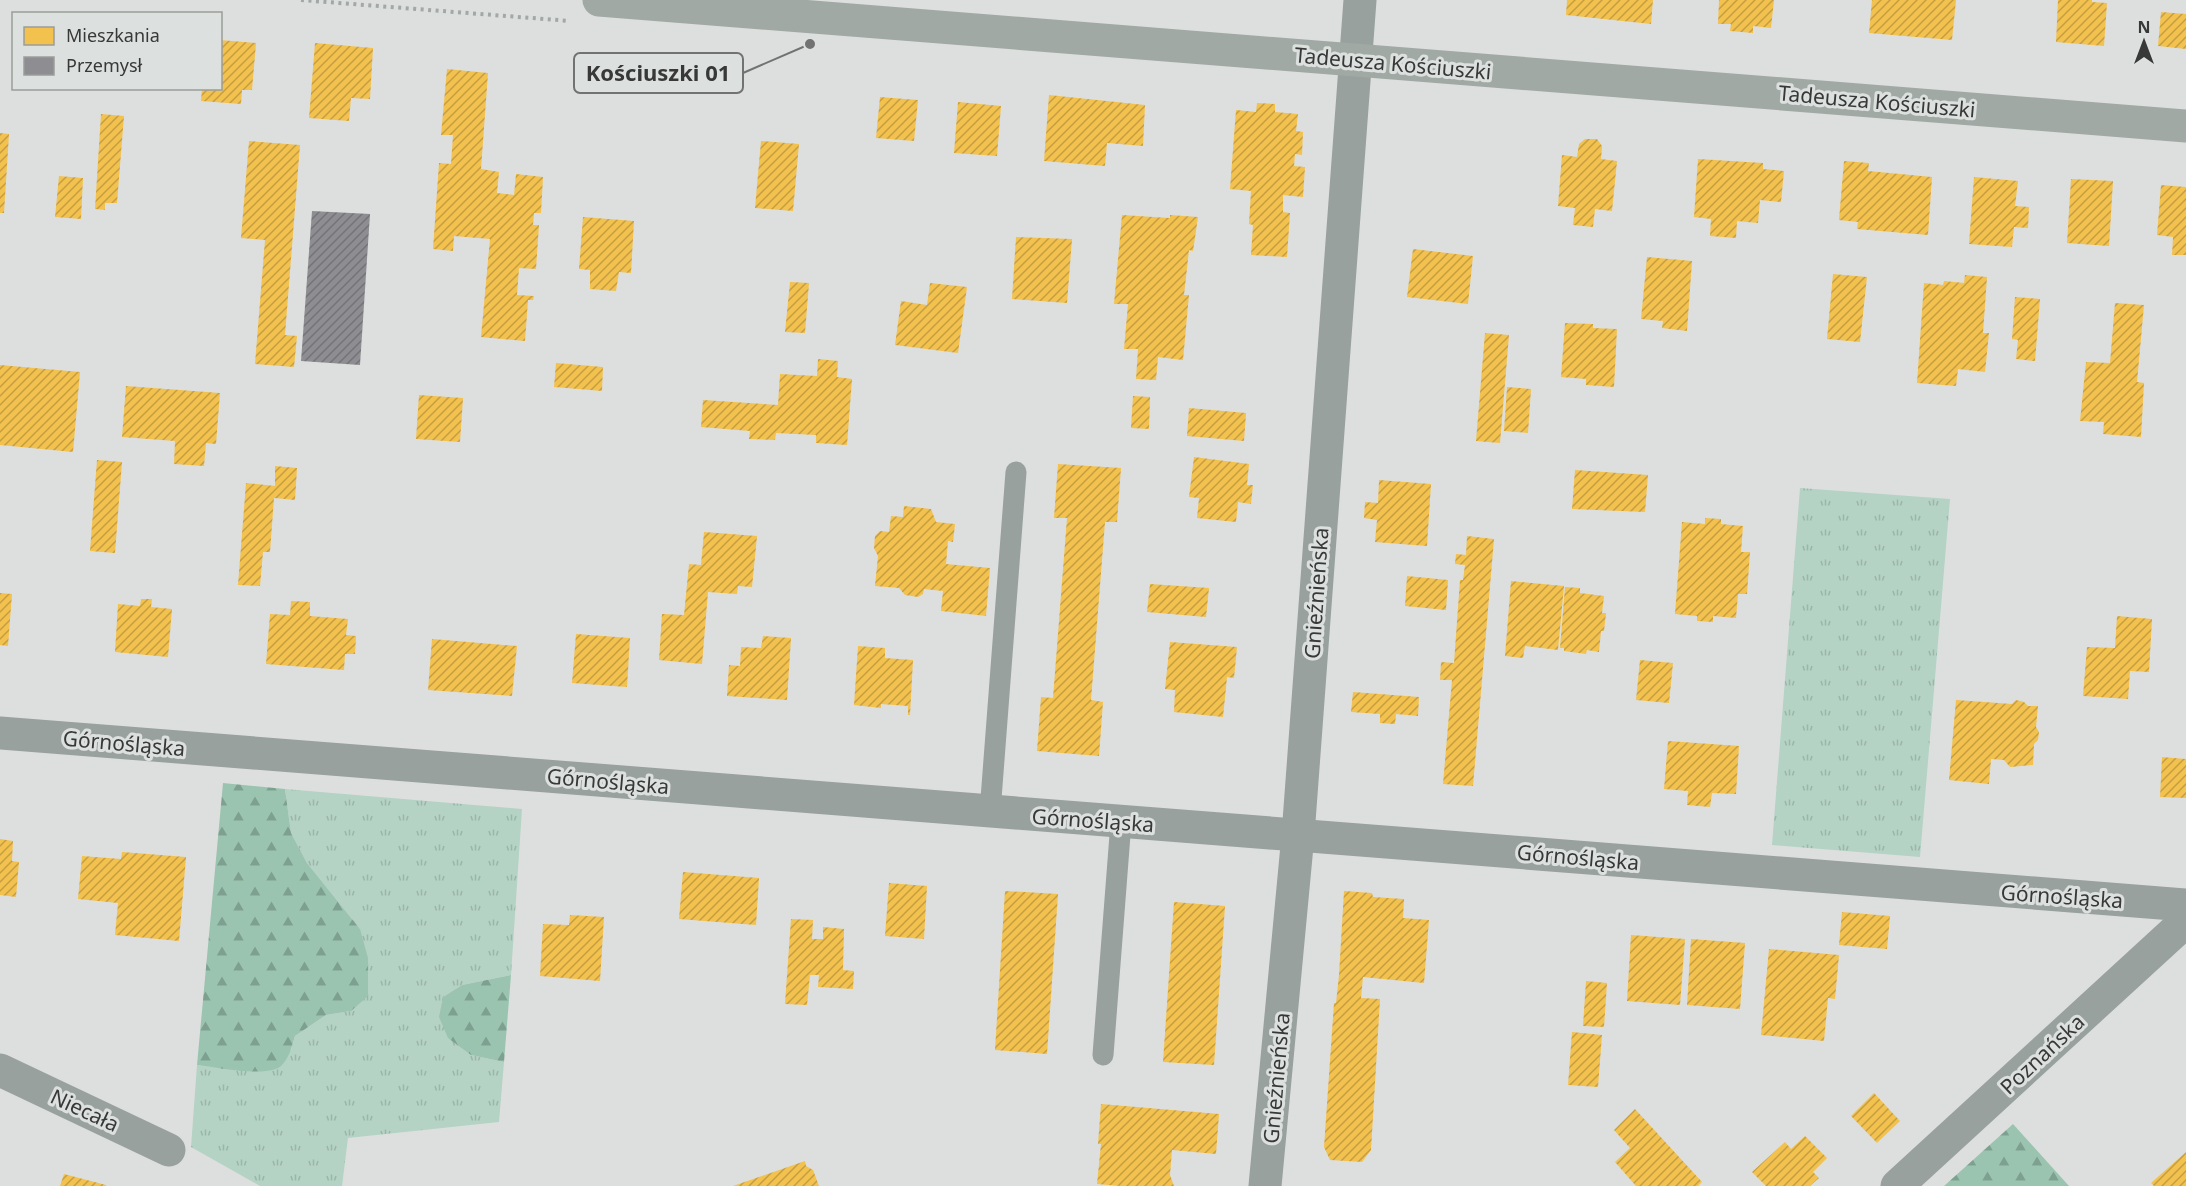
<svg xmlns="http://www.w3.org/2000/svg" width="2186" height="1186" font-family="'Noto Sans',sans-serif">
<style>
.grass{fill:url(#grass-tufts)}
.forest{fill:url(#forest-firs)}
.homes{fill:url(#homes-hatch)}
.industry{fill:url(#industry-hatch)}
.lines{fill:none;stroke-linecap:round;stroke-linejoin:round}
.path{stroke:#a2a8a4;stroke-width:4;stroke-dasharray:3 4.5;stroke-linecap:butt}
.lane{stroke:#98a19d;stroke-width:21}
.street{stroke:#98a19d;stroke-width:33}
.secondary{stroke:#a1a9a5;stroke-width:33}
.labels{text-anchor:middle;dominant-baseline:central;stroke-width:6;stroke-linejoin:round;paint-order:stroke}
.street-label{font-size:21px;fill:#373837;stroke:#dce0de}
.leader{fill:none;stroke:#717271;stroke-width:2}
.callout-dot{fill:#717271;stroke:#dce0de;stroke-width:2}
.callout{fill:#dce0de;stroke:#717271;stroke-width:2}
.callout-label{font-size:22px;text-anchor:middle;font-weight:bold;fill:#373837}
</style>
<defs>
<pattern id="grass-tufts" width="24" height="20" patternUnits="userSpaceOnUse" patternTransform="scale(1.5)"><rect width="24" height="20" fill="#b4d3c4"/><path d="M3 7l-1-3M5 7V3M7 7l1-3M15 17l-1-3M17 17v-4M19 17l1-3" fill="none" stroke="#9bb6a9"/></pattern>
<pattern id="forest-firs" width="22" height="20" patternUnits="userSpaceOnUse" patternTransform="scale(1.5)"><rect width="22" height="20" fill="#9ac4b0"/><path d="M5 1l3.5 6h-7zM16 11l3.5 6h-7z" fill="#7ea090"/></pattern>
<pattern id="homes-hatch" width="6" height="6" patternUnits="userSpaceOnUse" patternTransform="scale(1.5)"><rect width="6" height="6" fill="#f2c14e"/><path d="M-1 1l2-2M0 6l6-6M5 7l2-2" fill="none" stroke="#c59e42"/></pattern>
<pattern id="industry-hatch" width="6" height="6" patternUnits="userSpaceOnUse" patternTransform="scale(1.5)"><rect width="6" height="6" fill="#8d8d92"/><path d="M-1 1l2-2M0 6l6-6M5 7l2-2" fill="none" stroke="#747478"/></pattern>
</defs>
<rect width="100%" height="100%" fill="#dddfde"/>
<!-- grass -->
<g class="grass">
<path d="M1800,488L1950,499L1920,857L1772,845Z"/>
<path d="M285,789L522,809L511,975L462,985L443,997L471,1055L504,1062L499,1122L348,1138L342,1186H260L191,1147L197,1065L253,1071L291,1050L295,1036L326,1015L351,1011L360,929L307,863L291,833Z"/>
</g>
<!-- forest -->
<g class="forest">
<path d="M223,783L285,789L291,833L307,863L360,929L368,958V996L351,1011L326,1015L295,1036C292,1046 289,1059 281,1066C268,1078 215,1067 197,1065Z"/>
<path d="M511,975L504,1062L471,1055L448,1038L439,1017L443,997L462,985Z"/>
<path d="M2013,1124L2069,1186H1944Z"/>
</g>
<!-- homes -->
<g class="homes">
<path d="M1567,0H1653L1651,24L1566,15Z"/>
<path d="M1719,0H1774L1771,28L1753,26V33L1730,31L1731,24H1718Z"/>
<path d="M1872,0H1956L1952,40L1869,33Z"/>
<path d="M2058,0H2092V2L2107,3L2104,46L2056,42Z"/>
<path d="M2161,12L2186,14V49L2158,46Z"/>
<path d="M220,40L256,43L252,90H242L241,104L201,101L202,88H220Z"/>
<path d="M315,43L373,48L370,99L351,98L349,121L309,118Z"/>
<path d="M447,69L488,73L481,169L499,172L497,193L514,195L516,174L543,177L541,213H534L533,225H539L536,269L519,268L517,295L534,296L533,300H528L525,341L481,337L490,239L454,236L453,251L433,249L439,163L451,164L453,135H441Z"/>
<path d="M1049,95L1145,105L1143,146L1107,143L1105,166L1044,161Z"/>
<path d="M880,97L918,100L914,141L876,138Z"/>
<path d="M958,102L1001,106L997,156L954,153Z"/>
<path d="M1257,103L1275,104V112L1298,114L1296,131L1303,132L1302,155L1295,154L1294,166L1305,167L1303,197L1283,195V212L1290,213L1287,257L1251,255L1253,225L1249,224L1251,191L1230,189L1236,110L1256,112Z"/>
<path d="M101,114L124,116L117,203H105V210L95,209Z"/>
<path d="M0,133L9,134L4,213H0Z"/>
<path d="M1585,139H1597L1602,146L1601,159L1617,161L1612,211L1595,209L1593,227L1573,225L1575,208L1558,206L1562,155L1577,157L1579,144Z"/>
<path d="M249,141L300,145L285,335L297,336L294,367L255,364L265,240L241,238Z"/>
<path d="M761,141L799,144L793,211L755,208Z"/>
<path d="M1698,159L1763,163V169L1784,171L1781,202L1760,200L1758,223L1737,221L1736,238L1710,236L1711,219L1694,217Z"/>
<path d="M1844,161L1869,163L1868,171L1932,177L1928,235L1857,229L1858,222L1839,220Z"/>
<path d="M59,176L83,178L81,219L55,217Z"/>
<path d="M1974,177L2018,181L2015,206L2029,207L2028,228L2014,227L2012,247L1969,244Z"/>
<path d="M2071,179L2113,181L2109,246L2067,243Z"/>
<path d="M2161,185L2186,187V255H2172L2173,237L2157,235Z"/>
<path d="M1122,215L1170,218V215L1198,217L1193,251L1189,250L1184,295H1189L1183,360L1158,357L1156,380L1136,379L1138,349H1124L1128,304H1114Z"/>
<path d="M583,217L634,221L631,273L619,272L616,291L590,289V270L579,269Z"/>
<path d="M1016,237L1072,239L1067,303L1012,299Z"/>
<path d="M1413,249L1473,256L1468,304L1407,297Z"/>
<path d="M1647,257L1692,261L1687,331L1662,328L1663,321L1641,319Z"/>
<path d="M1833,274L1867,277L1860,342L1827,339Z"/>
<path d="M1965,275L1987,277L1983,333H1989L1985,372L1958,369L1956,386L1917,383L1924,283L1943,285L1944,281L1964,283Z"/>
<path d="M790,282L809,283L805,333L785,332Z"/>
<path d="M930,283L967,287L958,353L895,345L901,301L927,305Z"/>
<path d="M2015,297L2040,299L2035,361L2016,359L2018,340L2012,339Z"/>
<path d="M2115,303L2144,305L2137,382L2144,383L2141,437L2103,434L2104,422L2080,421L2086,362L2110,363Z"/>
<path d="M1565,323L1593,324V328L1617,329L1614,387L1586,385V379L1561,377Z"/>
<path d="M1485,333L1509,335L1500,443L1476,441Z"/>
<path d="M818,359L838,361L837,377L852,379L847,445L816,443V435L776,433L775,440L749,439L750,431L701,427L703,400L778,405L780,374L817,376Z"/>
<path d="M556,363L603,367L602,391L554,387Z"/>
<path d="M0,365L80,372L73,452L0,445Z"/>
<path d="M126,386L220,393L216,444L206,443L204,466L174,464L175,441L122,437Z"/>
<path d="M1507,387L1531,389L1528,433L1504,431Z"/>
<path d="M419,395L463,398L460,442L416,439Z"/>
<path d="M1133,396L1150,397L1149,429L1131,428Z"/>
<path d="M1189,408L1246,413L1244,441L1187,436Z"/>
<path d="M1194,457L1249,464L1247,485H1253L1251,504L1238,502L1236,522L1197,518L1199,498L1189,497Z"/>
<path d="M97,460L122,462L115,553L90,551Z"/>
<path d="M1058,464L1121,468L1117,522H1105L1091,700L1103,702L1099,756L1037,751L1041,697L1053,698L1067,518H1054Z"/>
<path d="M275,466L297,468L295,500L274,498L270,552H263L260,586L238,585L246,483L275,486Z"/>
<path d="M1575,470L1648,475L1645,512L1572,509Z"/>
<path d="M1379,480L1431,484L1427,546L1375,542L1377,520L1364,518L1365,502L1378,503Z"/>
<path d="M904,506L931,509L936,522L955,524L953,542L948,541L946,564L990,568L986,616L941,611L943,591L924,589L923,594L918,597L905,595L899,588L875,586L878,556L874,548L875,536L880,531L889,532L891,516L903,517Z"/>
<path d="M1705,518L1721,519V524L1743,526L1741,552H1750L1747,594H1738L1736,618L1713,616V622L1697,621V616L1675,614L1682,522L1705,524Z"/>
<path d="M704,532L757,536L752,587L738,586L737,594L708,592L702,664L659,660L662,614L684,615L689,564L701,565Z"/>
<path d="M1467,536L1494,539L1473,786L1443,784L1452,680H1440L1441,662L1454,663L1460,580H1463L1465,565L1455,564L1456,554L1466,555Z"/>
<path d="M1407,576L1448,580L1446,610L1405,606Z"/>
<path d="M1511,581L1564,586L1558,650L1525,646L1523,658L1505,656Z"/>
<path d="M1150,584L1209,588L1206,617L1147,612Z"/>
<path d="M1565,587L1580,588V593L1604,596L1602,613H1606L1604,631H1601L1599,652L1587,650L1586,654L1564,651V648H1560Z"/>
<path d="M0,593L12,594L8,646L0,645Z"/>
<path d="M141,599H152L151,607L172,609L168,657L115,652L118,604L140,606Z"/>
<path d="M291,601L310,602V616L348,619L346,635L356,636L355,654H345L344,670L266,664L270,614L290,615Z"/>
<path d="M2117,616L2152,619L2149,672L2130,671L2128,699L2083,696L2087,647L2115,648Z"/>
<path d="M576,634L630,638L627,687L572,683Z"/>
<path d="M763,636L791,638L787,700L727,696L729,665L740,666L741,647L761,648Z"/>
<path d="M432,639L517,646L512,696L428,690Z"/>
<path d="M1170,642L1237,647L1234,678L1227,677L1223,717L1174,712L1175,690L1165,689Z"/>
<path d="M858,646L885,648V658L913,660L910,715H908V706L881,704V708L854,705Z"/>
<path d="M1640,660L1673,663L1669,703L1636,700Z"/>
<path d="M1353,692L1419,697L1418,716L1396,714L1395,724L1380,723V714L1351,712Z"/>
<path d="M1956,700L2012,704L2016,700L2024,702L2028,706H2038L2036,727L2039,732L2038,740L2034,744L2033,765L2010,767L2004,760L1991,759L1989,784L1949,780Z"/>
<path d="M1668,741L1739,746L1736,794L1712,793L1710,807L1687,805L1688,791L1664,789Z"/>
<path d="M2162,757L2186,759V798L2160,797Z"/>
<path d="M0,839L13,841L12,861L19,862L16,897L0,895Z"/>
<path d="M122,852L186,857L179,941L115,935L118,903L78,899L82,856L121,859Z"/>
<path d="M683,872L759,878L756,925L679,919Z"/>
<path d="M889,883L927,886L924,939L885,936Z"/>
<path d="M1005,891L1058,894L1047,1054L995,1050Z"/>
<path d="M1344,891L1372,893L1373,897L1404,899L1403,918L1429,920L1424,983L1363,977L1361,998L1380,999L1371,1150L1362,1162L1330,1160L1324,1147L1334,1003H1336L1339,975Z"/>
<path d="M1174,902L1225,906L1214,1065L1163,1062Z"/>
<path d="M1842,912L1890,916L1887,949L1839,945Z"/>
<path d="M570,915L604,917L600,981L540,976L543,924L569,925Z"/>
<path d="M791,919L813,920L812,939H823V927L844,929L843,970L854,971L853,989L818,987L819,975H810L807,1005L785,1004Z"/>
<path d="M1631,935L1685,939L1680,1005L1627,1001Z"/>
<path d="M1691,939L1745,943L1740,1009L1687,1005Z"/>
<path d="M1769,949L1839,955L1835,999L1828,998L1824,1041L1761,1035Z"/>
<path d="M1586,981L1607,983L1604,1027L1583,1026Z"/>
<path d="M1572,1032L1602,1035L1598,1087L1568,1085Z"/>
<path d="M1874,1093L1900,1121L1877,1143L1851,1116Z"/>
<path d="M1101,1104L1219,1114L1216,1154L1172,1150L1170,1175L1174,1186H1120L1097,1184L1101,1144H1098Z"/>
<path d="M1635,1109L1702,1182L1698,1186H1636L1615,1162L1630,1148L1614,1130Z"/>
<path d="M1805,1136L1827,1158L1813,1172L1819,1178L1810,1186H1766L1752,1172L1785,1142L1791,1149Z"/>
<path d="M2186,1152V1186H2154L2151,1183Z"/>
<path d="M805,1161L806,1166L813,1170L819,1186H733Z"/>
<path d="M64,1174L106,1185V1186H60Z"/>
</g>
<!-- industry -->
<path class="industry" d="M312,211L370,214L360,365L301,361Z"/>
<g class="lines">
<!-- path -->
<path class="path" d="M301,0L570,21"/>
<!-- lane -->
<g class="lane">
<path d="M990,812L1016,472"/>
<path d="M1103,1055L1121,822"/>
</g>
<!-- street -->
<g class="street">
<path d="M0,733L2186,905"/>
<path d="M0,1070L169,1150"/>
<path d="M1265,1186L1298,835L1360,0"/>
<path d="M1897,1186L2186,921"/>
</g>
<!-- secondary -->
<path class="secondary" d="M599,0L2186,126"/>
</g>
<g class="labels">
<!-- street labels -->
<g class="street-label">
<text transform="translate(1393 63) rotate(5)">Tadeusza Kościuszki</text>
<text transform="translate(1877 101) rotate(5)">Tadeusza Kościuszki</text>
<text transform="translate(1316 593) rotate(-86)">Gnieźnieńska</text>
<text transform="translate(124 743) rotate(5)">Górnośląska</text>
<text transform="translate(608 781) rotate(5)">Górnośląska</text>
<text transform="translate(1093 820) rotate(4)">Górnośląska</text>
<text transform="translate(1578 857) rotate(5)">Górnośląska</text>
<text transform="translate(2062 896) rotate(4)">Górnośląska</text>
<text transform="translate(2042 1054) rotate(-43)">Poznańska</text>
<text transform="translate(1276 1078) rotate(-85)">Gnieźnieńska</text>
<text transform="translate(85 1110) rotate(25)">Niecała</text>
</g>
</g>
<!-- callouts -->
<path class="leader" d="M810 44L743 73"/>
<circle class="callout-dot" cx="810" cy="44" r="6"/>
<rect class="callout" x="574" y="53" width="169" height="40" rx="6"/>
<g class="callout-label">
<text x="658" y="81">Kościuszki 01</text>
</g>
<!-- legend -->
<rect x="12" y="12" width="210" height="78" fill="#dce0de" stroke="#9a9d9b" stroke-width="1.5"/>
<rect x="24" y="27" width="30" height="18" fill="#f2c14e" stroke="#9a9d9b" stroke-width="1.5"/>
<text x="66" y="42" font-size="18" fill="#373837">Mieszkania</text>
<rect x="24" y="57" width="30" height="18" fill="#8d8d92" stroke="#9a9d9b" stroke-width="1.5"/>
<text x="66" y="72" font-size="18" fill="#373837">Przemysł</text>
<!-- north arrow -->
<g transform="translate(2144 42)" stroke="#dce0de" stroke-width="4.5" paint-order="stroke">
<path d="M0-4.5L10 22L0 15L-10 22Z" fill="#373837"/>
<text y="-9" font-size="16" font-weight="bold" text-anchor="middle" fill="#373837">N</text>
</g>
</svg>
